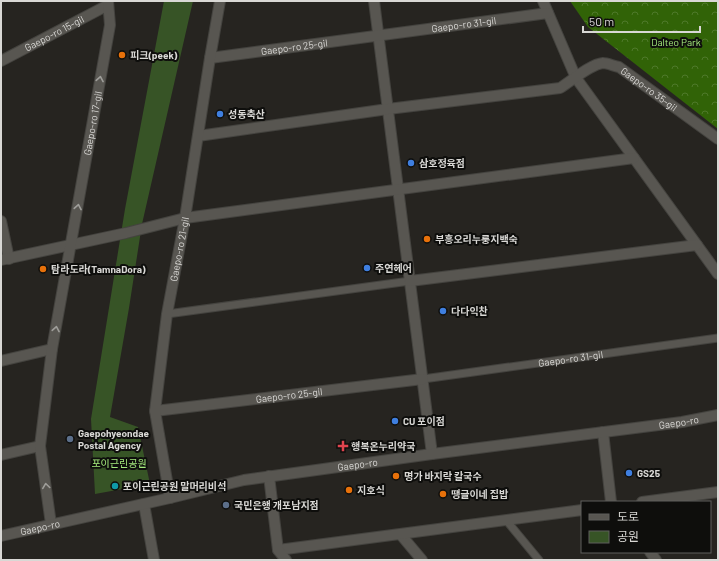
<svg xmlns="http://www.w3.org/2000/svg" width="719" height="561" font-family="Barlow,'Noto Sans KR',sans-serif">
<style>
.forest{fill:url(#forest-crowns)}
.green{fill:#375426}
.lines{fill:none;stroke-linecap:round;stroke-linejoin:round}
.lane-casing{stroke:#44433f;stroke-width:9}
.street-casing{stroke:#44433f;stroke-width:12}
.secondary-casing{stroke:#44433f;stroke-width:12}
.lane{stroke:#585651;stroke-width:7}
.street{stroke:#585651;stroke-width:10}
.secondary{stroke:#585651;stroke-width:10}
.oneway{stroke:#9f9e9a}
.food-dot{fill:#e8710a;stroke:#0e0e0c;stroke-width:1.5}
.shop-dot{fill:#3f7fe0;stroke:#0e0e0c;stroke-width:1.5}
.service-dot{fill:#5c6f8a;stroke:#0e0e0c;stroke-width:1.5}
.health-dot{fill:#e0444e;stroke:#0e0e0c;stroke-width:1.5}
.culture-dot{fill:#0f9aa8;stroke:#0e0e0c;stroke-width:1.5}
.labels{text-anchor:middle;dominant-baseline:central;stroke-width:4;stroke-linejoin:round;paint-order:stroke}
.street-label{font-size:10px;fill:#d9d8d5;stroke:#0e0e0c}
.park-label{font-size:10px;fill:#a4ea7d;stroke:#0e0e0c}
.poi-label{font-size:10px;font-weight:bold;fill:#d9d8d5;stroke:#0e0e0c;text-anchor:start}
</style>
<defs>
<pattern id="forest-crowns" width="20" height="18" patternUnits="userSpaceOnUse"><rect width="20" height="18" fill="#316307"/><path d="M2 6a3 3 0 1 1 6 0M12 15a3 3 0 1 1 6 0" fill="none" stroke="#4e792a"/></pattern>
</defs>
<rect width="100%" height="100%" fill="#262420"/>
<!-- forest -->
<path class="forest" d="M570,1H718V129L588,27Z"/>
<!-- green -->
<path class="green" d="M164,1H193L142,224L129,308L110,417L138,427L150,484L95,494L91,419L125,209Z"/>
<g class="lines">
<defs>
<g id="lane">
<path d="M167,314L410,281"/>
<path id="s1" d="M423,379L718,338"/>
<path d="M506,520L539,560"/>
</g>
<g id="street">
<path d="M374,1L432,454"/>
<path d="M543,1L576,78L718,274"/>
<path id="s2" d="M210,58L548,13"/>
<path id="s3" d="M1,61L108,5"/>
<path id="s4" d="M198,136L388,109L560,88C571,81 591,64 603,63C607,63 614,66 619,67L718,139"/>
<path d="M1,221L9,259"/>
<path d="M1,260L126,233L185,218L634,158"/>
<path d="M410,281L697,245"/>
<path d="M1,361L52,349"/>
<path id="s5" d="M155,411L423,379"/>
<path d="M603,432L611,502"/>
<path d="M1,455L40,446"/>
<path id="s6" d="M170,498L155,411L167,314L185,218L210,58L220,1"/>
<path d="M642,502L718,492"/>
<path d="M144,504L154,560"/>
<path id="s7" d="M51,524L40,446L52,349L110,25L108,1"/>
<path d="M401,535L422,560"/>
<path d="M278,550L582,510"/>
<path d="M650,552L656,560"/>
</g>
<g id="secondary">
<path d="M269,476L278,550L286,560"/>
<path id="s8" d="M1,536L170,498L244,480L432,454L682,422L718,415"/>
</g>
</defs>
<!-- lane casing -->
<use href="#lane" class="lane-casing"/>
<!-- street casing -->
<use href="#street" class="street-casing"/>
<!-- secondary casing -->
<use href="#secondary" class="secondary-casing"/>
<!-- lane -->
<use href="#lane" class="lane"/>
<!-- street -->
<use href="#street" class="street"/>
<!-- secondary -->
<use href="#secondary" class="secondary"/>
</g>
<!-- one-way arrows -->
<defs><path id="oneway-chevron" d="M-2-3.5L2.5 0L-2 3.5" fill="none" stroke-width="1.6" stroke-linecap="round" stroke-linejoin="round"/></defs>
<g class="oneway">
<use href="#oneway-chevron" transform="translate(100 79) rotate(-80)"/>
<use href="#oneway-chevron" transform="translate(78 207) rotate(-80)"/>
<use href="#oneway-chevron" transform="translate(56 329) rotate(-80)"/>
<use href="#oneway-chevron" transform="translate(46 486) rotate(-98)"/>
</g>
<!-- markers -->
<g class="food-dot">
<circle cx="122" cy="55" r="4"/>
<circle cx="427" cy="239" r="4"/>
<circle cx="43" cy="269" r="4"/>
<circle cx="396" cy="476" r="4"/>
<circle cx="349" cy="490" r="4"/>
<circle cx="443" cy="494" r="4"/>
</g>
<g class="shop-dot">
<circle cx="220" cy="114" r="4"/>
<circle cx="411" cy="163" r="4"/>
<circle cx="367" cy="268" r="4"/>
<circle cx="443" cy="311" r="4"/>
<circle cx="395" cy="421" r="4"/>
<circle cx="629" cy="473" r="4"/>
</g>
<g class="service-dot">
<circle cx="70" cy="439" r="4"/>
<circle cx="226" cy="505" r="4"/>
</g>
<path class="health-dot" d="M341 440h4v4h4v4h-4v4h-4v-4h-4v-4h4z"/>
<circle class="culture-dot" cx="115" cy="486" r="4"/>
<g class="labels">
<!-- street labels -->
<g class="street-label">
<text stroke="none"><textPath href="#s2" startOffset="256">Gaepo-ro 31-gil</textPath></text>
<text stroke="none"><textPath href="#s3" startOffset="60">Gaepo-ro 15-gil</textPath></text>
<text stroke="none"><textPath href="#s2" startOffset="85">Gaepo-ro 25-gil</textPath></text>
<text stroke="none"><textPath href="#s4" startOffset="469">Gaepo-ro 35-gil</textPath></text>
<text stroke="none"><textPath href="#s7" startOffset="406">Gaepo-ro 17-gil</textPath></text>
<text stroke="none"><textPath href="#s6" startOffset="252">Gaepo-ro 21-gil</textPath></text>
<text stroke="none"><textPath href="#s1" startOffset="149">Gaepo-ro 31-gil</textPath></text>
<text stroke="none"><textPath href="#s5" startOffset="135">Gaepo-ro 25-gil</textPath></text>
<text stroke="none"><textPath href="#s8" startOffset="688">Gaepo-ro</textPath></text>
<text stroke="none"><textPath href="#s8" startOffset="364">Gaepo-ro</textPath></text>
<text stroke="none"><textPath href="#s8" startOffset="40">Gaepo-ro</textPath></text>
</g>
<!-- park labels -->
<g class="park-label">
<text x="676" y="42">Dalteo Park</text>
<text x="119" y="463">포이근린공원</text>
</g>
<!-- poi labels -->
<g class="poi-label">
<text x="130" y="55">피크(peek)</text>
<text x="228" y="114">성동축산</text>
<text x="419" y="163">삼호정육점</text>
<text x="435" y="239">부흥오리누룽지백숙</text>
<text x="375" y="268">주연헤어</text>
<text x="51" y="269">탐라도라(TamnaDora)</text>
<text x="451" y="311">다다익찬</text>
<text x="403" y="421">CU 포이점</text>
<text x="78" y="433">Gaepohyeondae<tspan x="78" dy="12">Postal Agency</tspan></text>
<text x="351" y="446">행복온누리약국</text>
<text x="637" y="473">GS25</text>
<text x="404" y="476">명가 바지락 칼국수</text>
<text x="123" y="486">포이근린공원 말머리비석</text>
<text x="357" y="490">지호식</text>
<text x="451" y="494">땡글이네 집밥</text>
<text x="234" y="505">국민은행 개포남지점</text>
</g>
</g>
<!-- border -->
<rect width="719" height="561" fill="none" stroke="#d9d8d5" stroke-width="4"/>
<!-- legend -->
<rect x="581" y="501" width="130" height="52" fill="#0e0e0c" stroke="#5f5f5c"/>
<rect x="589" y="514" width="20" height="6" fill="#585651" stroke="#5f5f5c"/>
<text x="617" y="521" font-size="12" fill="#d9d8d5">도로</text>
<rect x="589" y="531" width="20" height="12" fill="#375426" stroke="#5f5f5c"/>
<text x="617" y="541" font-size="12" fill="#d9d8d5">공원</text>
<!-- scale -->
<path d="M583 26v6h117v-6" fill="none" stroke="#d9d8d5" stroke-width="2"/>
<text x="589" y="26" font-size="12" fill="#d9d8d5" stroke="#0e0e0c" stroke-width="3" paint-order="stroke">50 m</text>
</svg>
